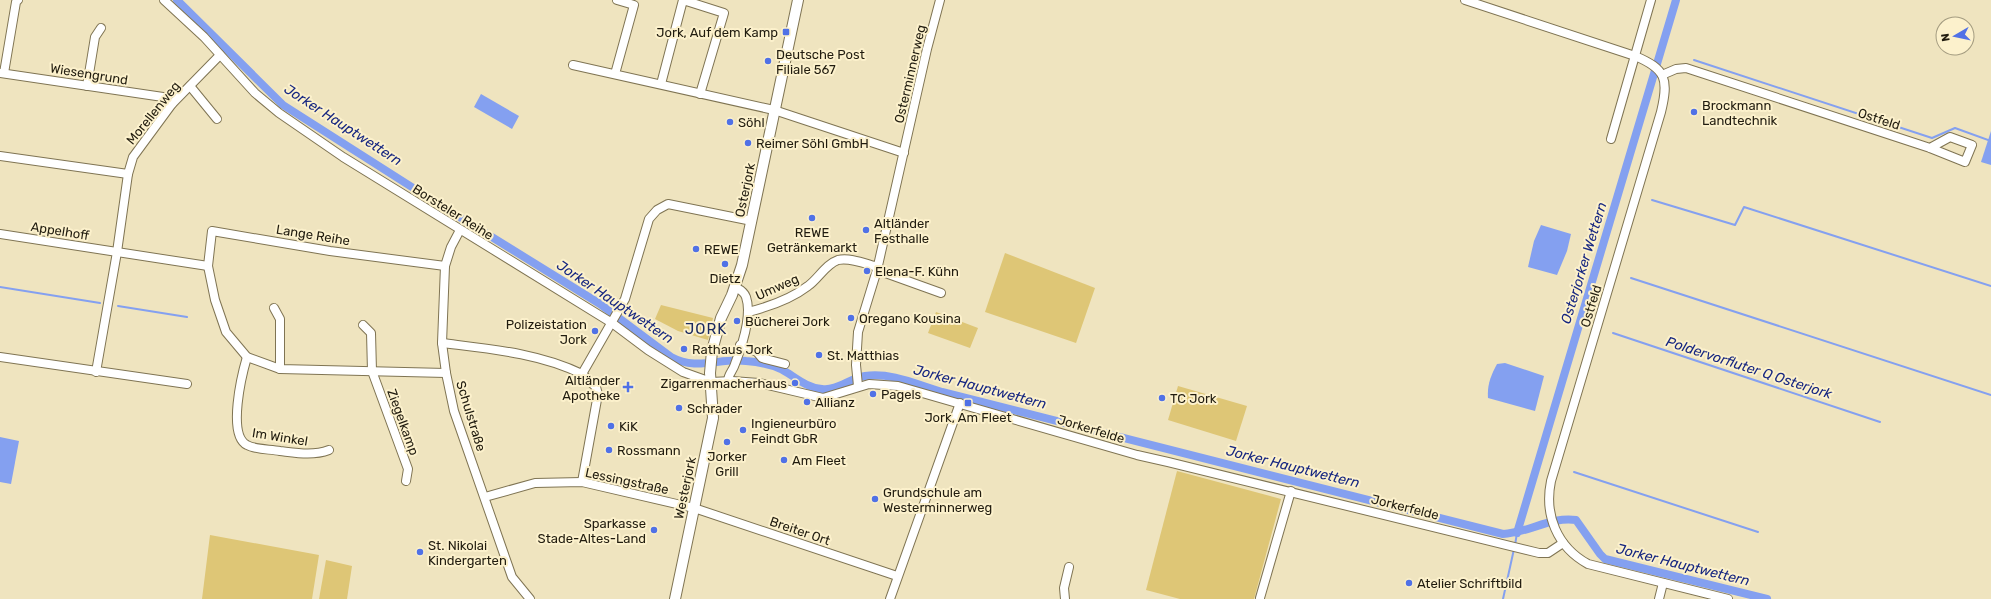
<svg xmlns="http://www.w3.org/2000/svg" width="1991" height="599" font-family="Rubik,sans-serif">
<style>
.green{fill:#dec676}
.water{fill:#84a0f0}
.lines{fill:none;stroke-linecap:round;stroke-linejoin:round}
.stream{stroke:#84a0f0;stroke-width:2}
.canal{stroke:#84a0f0;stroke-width:8}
.minor-casing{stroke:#7f7453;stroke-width:10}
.major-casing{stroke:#7f7453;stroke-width:12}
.minor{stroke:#fff;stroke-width:8}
.major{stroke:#fff;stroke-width:10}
.poi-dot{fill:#5071e6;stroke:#fcf1cc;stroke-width:1.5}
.labels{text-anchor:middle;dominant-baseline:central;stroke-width:4;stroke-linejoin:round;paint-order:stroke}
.poi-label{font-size:13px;fill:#211c0f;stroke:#fcf1cc;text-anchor:start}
.street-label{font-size:13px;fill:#211c0f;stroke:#fcf1cc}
.water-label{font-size:14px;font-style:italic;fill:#172781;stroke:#fcf1cc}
.quarter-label{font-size:15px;letter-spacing:1px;fill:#1a2960;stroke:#fcf1cc}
</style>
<rect width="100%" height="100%" fill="#efe4bf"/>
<!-- green -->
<g class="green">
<path d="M1005,253L1095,288L1076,343L985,312Z"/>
<path d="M661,305L713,318L708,340L678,331L655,319Z"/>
<path d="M936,312L978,328L970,348L928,333Z"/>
<path d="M1178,386L1247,406L1236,441L1168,420Z"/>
<path d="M1177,471L1281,499L1254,599H1180L1146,590Z"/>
<path d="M210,535L319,555L312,599H202Z"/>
<path d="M326,560L352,566L347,599H319Z"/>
</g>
<!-- water -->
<g class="water">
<path d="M481,94L519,116L512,129L474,107Z"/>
<path d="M1991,131V165L1981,162Z"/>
<path d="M1541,225L1571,234L1567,251L1557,275L1528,267L1534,241Z"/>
<path d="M1505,363L1544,376L1535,411L1488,398C1487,385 1491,375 1497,364Z"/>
<path d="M0,437L19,441L11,484L0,482Z"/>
</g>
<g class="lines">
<!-- stream -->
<g class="stream">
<path d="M1694,60L1932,138L1955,128L1991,141"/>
<path d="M1652,200L1735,225L1744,207L1991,286"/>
<path d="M1631,278L1991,395"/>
<path d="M0,287L100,303"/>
<path d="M118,306L187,317"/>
<path d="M1613,333L1880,422"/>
<path d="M1574,472L1758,532"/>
<path d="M1515,545L1517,533"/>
<path d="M1503,599L1514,549"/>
</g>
<!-- canal -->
<g class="canal">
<path d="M177,0L283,105L429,198L600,304L671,357C697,371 718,358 746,361C758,362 770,364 781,369C794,376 806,388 822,389C837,391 850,378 865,376C891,372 918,385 942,392L1503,534C1528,533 1552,516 1576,520L1600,554L1605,559L1767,599"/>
<path d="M1517,533L1676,0"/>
</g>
<defs>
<g id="minor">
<path d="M164,0L204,37L255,93L279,113L343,157L612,323L648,350L683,372L711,382L732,381L759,383L823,398L869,384L898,386L1137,455L1168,462L1539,553H1548L1563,543"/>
<path d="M1465,0L1635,56C1666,69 1669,79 1661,112L1551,481C1544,515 1557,547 1588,564L1728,599"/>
<path d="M573,65L774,110L904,153"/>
<path d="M0,73L163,97L172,104"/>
<path d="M4,73L16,2L18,0"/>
<path d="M615,74L634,5L617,0"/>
<path d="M1662,75L1676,69L1686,68L1930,148L1965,162L1972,145L1950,137L1930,148"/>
<path d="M661,84L683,0L724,13L700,94"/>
<path d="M87,86L95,37L101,28"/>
<path d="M190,86L217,119"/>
<path d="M1611,139L1651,0"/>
<path d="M0,156L128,174"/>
<path d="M460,230L451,247L445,266L442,343L446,373L454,411L512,577L530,599"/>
<path d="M0,234L208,266"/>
<path d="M445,266L330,251L212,231L208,266L215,300L226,332L247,357L280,369L446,373"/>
<path d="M877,270L941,293"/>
<path d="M274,308L280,319V369"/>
<path d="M748,312C768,307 791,299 808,286C818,279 826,264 838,260C850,257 866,264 878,267"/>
<path d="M363,325L371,333L372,371L408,469L406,481"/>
<path d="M442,343C490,349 539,353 582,374L625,299L649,219L657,210L668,204L752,221"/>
<path d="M740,345L757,352L762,358L785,364"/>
<path d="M0,357L187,384"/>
<path d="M247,357C242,374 227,435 247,445C256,450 270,449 280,451C297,453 313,456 329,450"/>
<path d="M96,372L117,252L128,174L133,157L172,104L220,55"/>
<path d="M728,381C728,374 733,371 735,364C742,346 752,315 746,297C744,291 739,289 735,287"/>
<path d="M858,386L856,365L858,332L877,270L927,49L940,0"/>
<path d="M582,482L598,394L596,387L582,374"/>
<path d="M485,497L535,483L582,482L694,508L897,576"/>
<path d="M1260,598L1291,491"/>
<path d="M890,599L960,403"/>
<path d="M1065,599L1064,588L1069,567"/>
<path d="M1659,599L1663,583"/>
</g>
<path id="major" d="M675,599L713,418L710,373L712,351L721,318L732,295L742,265L798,0"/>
</defs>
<!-- minor casing -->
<use href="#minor" class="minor-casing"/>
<!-- major casing -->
<use href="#major" class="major-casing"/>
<!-- minor -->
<use href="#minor" class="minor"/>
<!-- major -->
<use href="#major" class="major"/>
</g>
<!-- markers -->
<g class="poi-dot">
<rect x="782" y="28" width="8" height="8" rx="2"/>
<circle cx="768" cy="61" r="4"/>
<circle cx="1694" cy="112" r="4"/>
<circle cx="730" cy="122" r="4"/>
<circle cx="748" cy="143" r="4"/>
<circle cx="812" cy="218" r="4"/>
<circle cx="866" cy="230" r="4"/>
<circle cx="696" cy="249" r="4"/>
<circle cx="725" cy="264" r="4"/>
<circle cx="867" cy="271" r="4"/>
<circle cx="851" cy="318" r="4"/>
<circle cx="737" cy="321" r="4"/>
<circle cx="595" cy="331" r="4"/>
<circle cx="684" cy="349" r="4"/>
<circle cx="819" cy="355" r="4"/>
<circle cx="795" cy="383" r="4"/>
<path d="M626 381h4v4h4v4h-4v4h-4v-4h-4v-4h4z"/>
<circle cx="873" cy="394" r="4"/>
<circle cx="1162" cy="398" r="4"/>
<circle cx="807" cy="402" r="4"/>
<rect x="964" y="399" width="8" height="8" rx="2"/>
<circle cx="679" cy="408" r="4"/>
<circle cx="611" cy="426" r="4"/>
<circle cx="743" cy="430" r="4"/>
<circle cx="727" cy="442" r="4"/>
<circle cx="609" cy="450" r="4"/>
<circle cx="784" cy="460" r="4"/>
<circle cx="875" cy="499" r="4"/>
<circle cx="654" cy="530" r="4"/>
<circle cx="420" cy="552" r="4"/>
<circle cx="1409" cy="583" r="4"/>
</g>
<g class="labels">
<!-- poi labels -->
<g class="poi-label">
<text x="778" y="32" text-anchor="end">Jork, Auf dem Kamp</text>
<text x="776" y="54">Deutsche Post<tspan x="776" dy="15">Filiale 567</tspan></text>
<text x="1702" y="105">Brockmann<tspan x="1702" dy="15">Landtechnik</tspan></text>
<text x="738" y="122">Söhl</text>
<text x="756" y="143">Reimer Söhl GmbH</text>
<text x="874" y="223">Altländer<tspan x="874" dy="15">Festhalle</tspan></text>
<text x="812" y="232" text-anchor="middle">REWE<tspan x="812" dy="15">Getränkemarkt</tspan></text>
<text x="704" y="249">REWE</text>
<text x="875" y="271">Elena-F. Kühn</text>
<text x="725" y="278" text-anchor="middle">Dietz</text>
<text x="859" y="318">Oregano Kousina</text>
<text x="745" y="321">Bücherei Jork</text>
<text x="587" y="324" text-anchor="end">Polizeistation<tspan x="587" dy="15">Jork</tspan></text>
<text x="692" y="349">Rathaus Jork</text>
<text x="827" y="355">St. Matthias</text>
<text x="620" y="380" text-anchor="end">Altländer<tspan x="620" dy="15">Apotheke</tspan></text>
<text x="787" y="383" text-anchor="end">Zigarrenmacherhaus</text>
<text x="881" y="394">Pagels</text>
<text x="1170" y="398">TC Jork</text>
<text x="815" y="402">Allianz</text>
<text x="687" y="408">Schrader</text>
<text x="968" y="417" text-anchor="middle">Jork, Am Fleet</text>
<text x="751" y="423">Ingieneurbüro<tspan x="751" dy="15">Feindt GbR</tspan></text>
<text x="619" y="426">KiK</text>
<text x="617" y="450">Rossmann</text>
<text x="727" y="456" text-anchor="middle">Jorker<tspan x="727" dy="15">Grill</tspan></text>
<text x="792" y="460">Am Fleet</text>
<text x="883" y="492">Grundschule am<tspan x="883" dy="15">Westerminnerweg</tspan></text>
<text x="646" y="523" text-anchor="end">Sparkasse<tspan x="646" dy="15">Stade-Altes-Land</tspan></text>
<text x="428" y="545">St. Nikolai<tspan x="428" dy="15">Kindergarten</tspan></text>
<text x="1417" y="583">Atelier Schriftbild</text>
</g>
<!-- street labels -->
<g class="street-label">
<text transform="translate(89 74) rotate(9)">Wiesengrund</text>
<text transform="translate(910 74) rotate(-77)">Osterminnerweg</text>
<text transform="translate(153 113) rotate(-51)">Morellenweg</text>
<text transform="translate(1879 119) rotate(18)">Ostfeld</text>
<text transform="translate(745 190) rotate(-78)">Osterjork</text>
<text transform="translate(453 212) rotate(32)">Borsteler Reihe</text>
<text transform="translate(60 231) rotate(9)">Appelhoff</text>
<text transform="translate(313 235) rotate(9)">Lange Reihe</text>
<text transform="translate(777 287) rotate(-24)">Umweg</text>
<text transform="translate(1591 306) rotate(-73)">Ostfeld</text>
<text transform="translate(471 416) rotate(73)">Schulstraße</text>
<text transform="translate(403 422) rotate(70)">Ziegelkamp</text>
<text transform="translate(1091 429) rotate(17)">Jorkerfelde</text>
<text transform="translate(280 437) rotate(9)">Im Winkel</text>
<text transform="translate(627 481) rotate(12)">Lessingstraße</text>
<text transform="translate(685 488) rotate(-78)">Westerjork</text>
<text transform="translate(1405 507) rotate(14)">Jorkerfelde</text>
<text transform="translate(800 531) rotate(19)">Breiter Ort</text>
</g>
<!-- water labels -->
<g class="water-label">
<text transform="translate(343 125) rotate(33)">Jorker Hauptwettern</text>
<text transform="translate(1584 263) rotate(-73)">Osterjorker Wettern</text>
<text transform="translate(615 302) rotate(34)">Jorker Hauptwettern</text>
<text transform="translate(1749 368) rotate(18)">Poldervorfluter Q Osterjork</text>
<text transform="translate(980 387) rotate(15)">Jorker Hauptwettern</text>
<text transform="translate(1293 467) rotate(14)">Jorker Hauptwettern</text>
<text transform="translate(1683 565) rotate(14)">Jorker Hauptwettern</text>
</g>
<!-- quarter labels -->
<g class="quarter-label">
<text x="706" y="329">JORK</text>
</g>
</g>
<!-- north arrow -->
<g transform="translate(1955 36) rotate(261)"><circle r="19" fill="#fcf1cc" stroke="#a49c80"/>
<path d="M0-3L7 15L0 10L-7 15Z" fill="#5071e6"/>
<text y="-6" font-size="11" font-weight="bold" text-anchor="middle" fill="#211c0f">N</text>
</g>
</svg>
